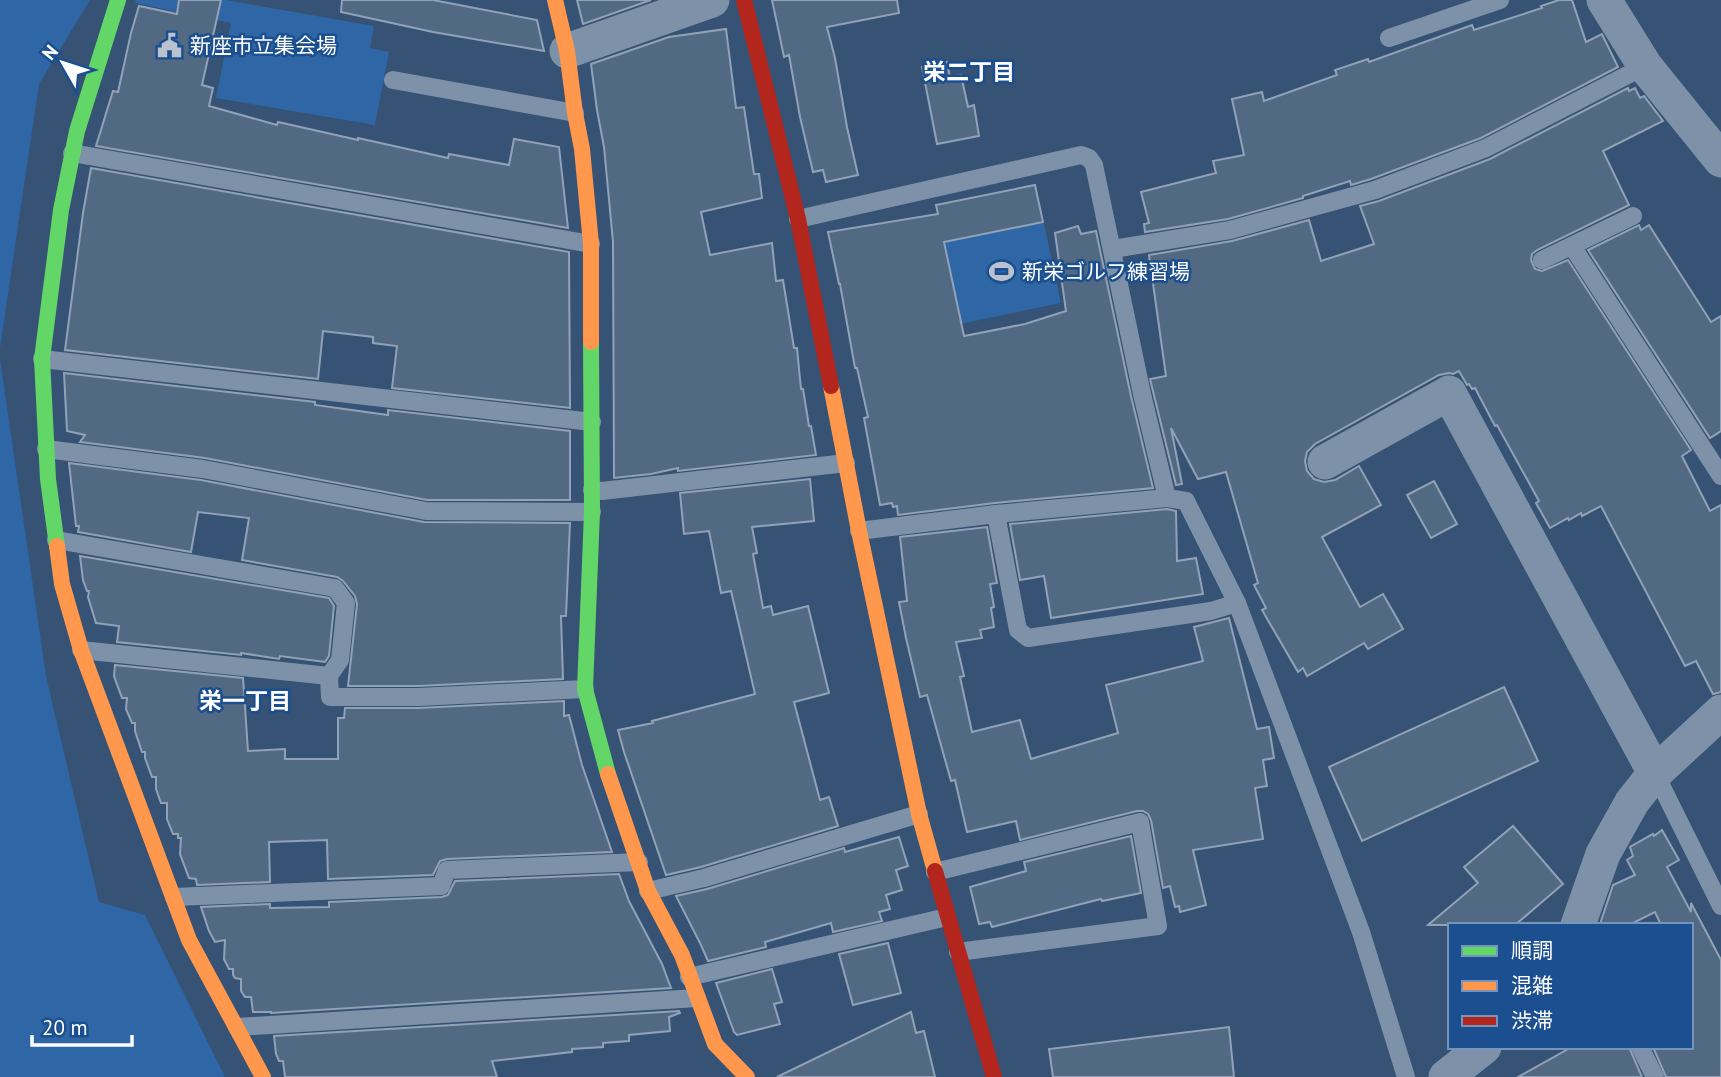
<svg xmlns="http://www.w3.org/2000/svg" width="1721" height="1077" font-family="'PT Sans','Noto Sans JP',sans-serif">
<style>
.green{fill:#2f66a5}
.building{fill:#526984;stroke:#92a2b6;stroke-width:2}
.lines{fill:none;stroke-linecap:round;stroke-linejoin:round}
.lane{stroke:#7d92a8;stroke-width:18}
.street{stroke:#7d92a8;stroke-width:35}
.fast{stroke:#63d668;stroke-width:16}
.slow{stroke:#ff974d;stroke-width:16}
.jam{stroke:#b3261e;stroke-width:16}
.labels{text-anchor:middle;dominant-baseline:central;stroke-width:5;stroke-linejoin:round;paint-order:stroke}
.poi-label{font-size:21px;fill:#fff;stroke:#1b4f8f;text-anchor:start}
.neighbourhood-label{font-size:23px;font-weight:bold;fill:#fff;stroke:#1b4f8f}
</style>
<rect width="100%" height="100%" fill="#365274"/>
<!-- green -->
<g class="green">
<path d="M0,0H90L39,84L0,348Z"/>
<path d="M136,0H226L374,26L370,48L389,52L375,125L216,98L231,23L135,3Z"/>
<path d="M1043,219L1061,303L960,324L943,239Z"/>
<path d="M0,359L46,676L99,902L145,915L225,1077H0Z"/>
</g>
<!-- building -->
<g class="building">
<path d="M179,0H221L202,85L213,88L209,106L277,125L278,122L358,140V138L448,158L449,154L509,165L514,139L559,147L568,228L96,146L113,91L118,92L131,33L139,6L177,14Z"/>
<path d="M342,0H433L537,20L544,51L433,32L341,12Z"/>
<path d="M577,0H651L583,24Z"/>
<path d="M772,0H897L899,13L827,27L835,58L847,127L858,175L826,182L823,170L813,172L800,117L789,55L784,57Z"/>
<path d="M1559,0H1572L1586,42L1602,34L1618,67L1481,138L1371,179L1351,185L1350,181L1303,196V198L1228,219L1145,232L1144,224L1149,223L1141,192L1216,173L1213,161L1244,155L1232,99L1262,92L1264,101L1337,75L1335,70L1368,59L1369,62L1472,25L1474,30L1542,8L1541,6Z"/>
<path d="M726,29L736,108L744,107L754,174H759L762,198L701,212L710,255L772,243L776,281L783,280L794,348H797L801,389H803L809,426H811L816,455L678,471V468L651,474L614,478L613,242L604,147L597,110L591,64L669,37Z"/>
<path d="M947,62L950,77L961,75L968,107L974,105L979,136L937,144L922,67Z"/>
<path d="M1628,88L1629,91L1635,88L1640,98L1644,96L1663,121L1603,151L1629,205L1537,250L1532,254L1531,260L1535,269L1542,271L1568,260L1691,450L1682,456L1710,511L1721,505V692L1713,694L1696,661L1685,666L1601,506L1582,516L1581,513L1569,520L1568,518L1550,528L1536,503L1539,501L1497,425L1495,426L1475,388L1472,389L1469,384L1467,385L1459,371L1453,374L1449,373L1439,375L1315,444L1307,452L1305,461L1307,471L1314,479L1324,482L1335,480L1359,466L1381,505L1322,537L1360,607L1383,594L1403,629L1368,649L1364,643L1307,676L1303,668L1298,672L1262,610L1266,608L1254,585L1258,583L1226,472L1198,479L1171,428L1182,484L1176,485L1150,379L1166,376L1149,255L1232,241L1309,220L1321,261L1374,244L1360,206L1379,201L1490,159Z"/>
<path d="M91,168L569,252L570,408L392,388L397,346L373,343V337L323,331L318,379L65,350L83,213Z"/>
<path d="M1035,185L1043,222L944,242L964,336L1025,324L1066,311L1055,233L1078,226L1081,234L1096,231L1131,396L1153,488L995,503L898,515L897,506L893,507L892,503L880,505L864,418L868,417L857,368H855L840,284H839L828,232L938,214L936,205Z"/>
<path d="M1639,225L1641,230L1649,225L1711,322L1721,316V431L1710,438L1588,250Z"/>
<path d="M64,373L315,402V405L388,415V410L570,431V500H427L205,458L80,442L85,435L67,431Z"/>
<path d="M69,463L201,480L424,522L570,523L566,616H561L563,679L418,686H348L357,604L355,596L343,581L337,577L242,560L249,518L198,512L191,552L78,532L79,526H76Z"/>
<path d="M810,479L814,521L752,527L757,553L753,554L763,608L771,606L773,615L808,606L829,693L794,702L820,800L829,797L838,826L701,867L666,875L624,752L618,730L653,723L652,721L755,694L731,591L721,593L709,531L684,534L680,493Z"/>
<path d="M1434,481L1457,524L1431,538L1407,495Z"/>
<path d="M1167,509L1176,511L1177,561L1196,558L1203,594L1051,618L1044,576L1020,580L1010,524Z"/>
<path d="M987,527L997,583L990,584L994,607L991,608L994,627L980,630L982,638L956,642L964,676L960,677L972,732L1020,720L1031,759L1118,733L1106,685L1203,661L1194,627L1229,618L1257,729L1269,727L1274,758L1263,760L1267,786L1255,788L1263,839L1193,850L1206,905L1180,912L1179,906L1175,907L1170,886L1163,888L1151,820L1148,814L1143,811H1137L1020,840L1016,821L967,832L955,780L951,781L927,695L920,697L906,638L899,602L907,601L900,537Z"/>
<path d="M80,556L329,598L334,606L329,656L325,662L280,656L279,659L241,653V655L117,642L119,626L96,623L88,597L89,591H87L83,580Z"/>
<path d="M115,665L243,678L248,751L285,749V759H338V718H344L345,708H418L564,701V716L569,715L582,765L612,852L447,859L440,861L433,875L328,879L327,840L269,842L270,882L197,885L196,879L189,878L180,854L181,838H178V834H173L167,819V803H161L156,789V777H152L145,758V752H142L135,731V723H132L126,709L127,698H122L114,676Z"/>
<path d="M1504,687L1538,761L1362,841L1329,767Z"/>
<path d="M1513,826L1563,884L1515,925H1428L1478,883L1464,867Z"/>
<path d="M1662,830L1679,860L1667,867L1691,912V903L1721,960V1077H1666L1653,1047H1691V925H1661L1655,912L1629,925H1602L1601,921L1613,885L1635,875L1627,860L1633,856L1630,847L1653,834L1654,836Z"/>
<path d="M1131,836L1141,893L1102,901L1101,899L992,927L990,922L979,924L970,887L1026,871L1024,862Z"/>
<path d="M899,837L908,866L896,870L902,890L886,895L890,909L879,912L882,921L833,932L831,923L765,942L766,947L708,961L701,945L676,896L707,889L844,848L845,852Z"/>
<path d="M619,874L629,901L662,964L671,988L271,1013V1012H253L251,997H245L241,991V979L235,978L233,975V969H229L224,959L225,940L215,942L209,931L201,907L270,904V908L329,907V902L442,897L448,895L455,881Z"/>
<path d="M888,943L901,993L853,1005L839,954Z"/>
<path d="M772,969L782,1002L774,1004L780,1024L737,1035L734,1032L716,983Z"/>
<path d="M679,1011L680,1013L669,1017L670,1031L629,1035V1041L603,1043V1047L572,1049V1052L492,1061L497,1077H285L283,1061H279L276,1054L274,1036Z"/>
<path d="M911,1012L916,1033L924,1031L935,1077H777Z"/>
<path d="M1229,1027L1234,1077H1053L1049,1049Z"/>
<path d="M1572,1047H1629L1642,1077H1518Z"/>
</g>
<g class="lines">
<!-- lane -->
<g class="lane">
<path d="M1389,38L1500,0"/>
<path d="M393,80L575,113"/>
<path d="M72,153L591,244"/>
<path d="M798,219L1081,155L1089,158L1094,165L1142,394L1167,498L1186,501L1237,603L1361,932L1406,1077"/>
<path d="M1572,246L1721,476"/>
<path d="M1113,249L1230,230L1375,190L1486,148L1645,66"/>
<path d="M1542,260L1633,216"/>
<path d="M42,359L592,422"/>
<path d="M46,449L203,469L426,511L592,512"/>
<path d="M592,490L602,491L846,463"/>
<path d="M996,514L1018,630L1028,638L1211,611L1237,603"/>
<path d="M859,531L996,514L1167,498"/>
<path d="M56,540L335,588L346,603L340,660L329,676"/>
<path d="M81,650L329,676L330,697H418L585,689"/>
<path d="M1655,773L1721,906"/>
<path d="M935,872L1140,822L1158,926L958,952"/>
<path d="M648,891L704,878L919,814"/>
<path d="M174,897L441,886L447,870L639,862"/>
<path d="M689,977L947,917"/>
<path d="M237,1027L697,998"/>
<path d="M1640,1047L1655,1077"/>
</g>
<!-- street -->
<g class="street">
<path d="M1604,0L1645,66L1721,160"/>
<path d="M567,51L712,0"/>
<path d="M1325,462L1449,393L1655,773"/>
<path d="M1578,925L1603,854L1632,802L1655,773L1721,712"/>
<path d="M1446,1077L1484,1047"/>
</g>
<!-- fast -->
<g class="fast">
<path d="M591,342L592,512L585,689L608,774"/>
<path d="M57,546L48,479L42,359L61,210L77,131L118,0"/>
</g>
<!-- slow -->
<g class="slow">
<path d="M555,0L567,51L575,113L582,149L591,244V342"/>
<path d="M831,386L859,531L919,814L935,871"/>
<path d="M57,546L62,584L81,650L189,940L263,1077"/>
<path d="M608,774L648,891L682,955L715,1044L747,1077"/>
</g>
<!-- jam -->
<g class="jam">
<path d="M744,0L798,219L831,386"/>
<path d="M935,871L994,1077"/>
</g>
</g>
<!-- icons -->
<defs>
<symbol id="civic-bare" viewBox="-9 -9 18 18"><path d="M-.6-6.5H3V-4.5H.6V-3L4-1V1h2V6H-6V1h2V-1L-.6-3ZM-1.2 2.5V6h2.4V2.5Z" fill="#b9c2ce" stroke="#1b4f8f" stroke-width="2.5" paint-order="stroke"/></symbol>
<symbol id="stadium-bare" viewBox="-9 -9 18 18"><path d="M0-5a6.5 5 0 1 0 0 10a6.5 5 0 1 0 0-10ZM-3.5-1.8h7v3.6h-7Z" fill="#b9c2ce" stroke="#1b4f8f" stroke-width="2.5" paint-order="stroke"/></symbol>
</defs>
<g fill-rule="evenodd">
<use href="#civic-bare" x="152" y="28" width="35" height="35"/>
<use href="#stadium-bare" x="984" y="254" width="35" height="35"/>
</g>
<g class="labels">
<!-- poi labels -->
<g class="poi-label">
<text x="190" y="45">新座市立集会場</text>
<text x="1022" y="271">新栄ゴルフ練習場</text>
</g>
<!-- neighbourhood labels -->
<g class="neighbourhood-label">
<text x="969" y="71">栄二丁目</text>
<text x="245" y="700">栄一丁目</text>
</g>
</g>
<!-- legend -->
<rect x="1448" y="923" width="245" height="126" fill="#1b4f8f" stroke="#7695bc" stroke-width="2"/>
<rect x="1462" y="946" width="35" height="10" fill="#63d668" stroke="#7695bc" stroke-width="2"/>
<text x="1511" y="958" font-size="21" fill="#ffffff">順調</text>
<rect x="1462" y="981" width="35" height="10" fill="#ff974d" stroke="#7695bc" stroke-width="2"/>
<text x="1511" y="993" font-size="21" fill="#ffffff">混雑</text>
<rect x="1462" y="1016" width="35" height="10" fill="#b3261e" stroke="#7695bc" stroke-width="2"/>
<text x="1511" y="1028" font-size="21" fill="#ffffff">渋滞</text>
<!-- north arrow -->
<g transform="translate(63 63) rotate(309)" stroke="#1b4f8f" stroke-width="5" paint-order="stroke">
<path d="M0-5L12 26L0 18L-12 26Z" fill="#ffffff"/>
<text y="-10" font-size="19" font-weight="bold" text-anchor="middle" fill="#ffffff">N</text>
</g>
<!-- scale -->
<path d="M32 1035v10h100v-10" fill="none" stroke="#ffffff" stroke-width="3.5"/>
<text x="42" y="1035" font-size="21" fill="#ffffff" stroke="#1b4f8f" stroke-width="5" paint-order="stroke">20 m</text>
</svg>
